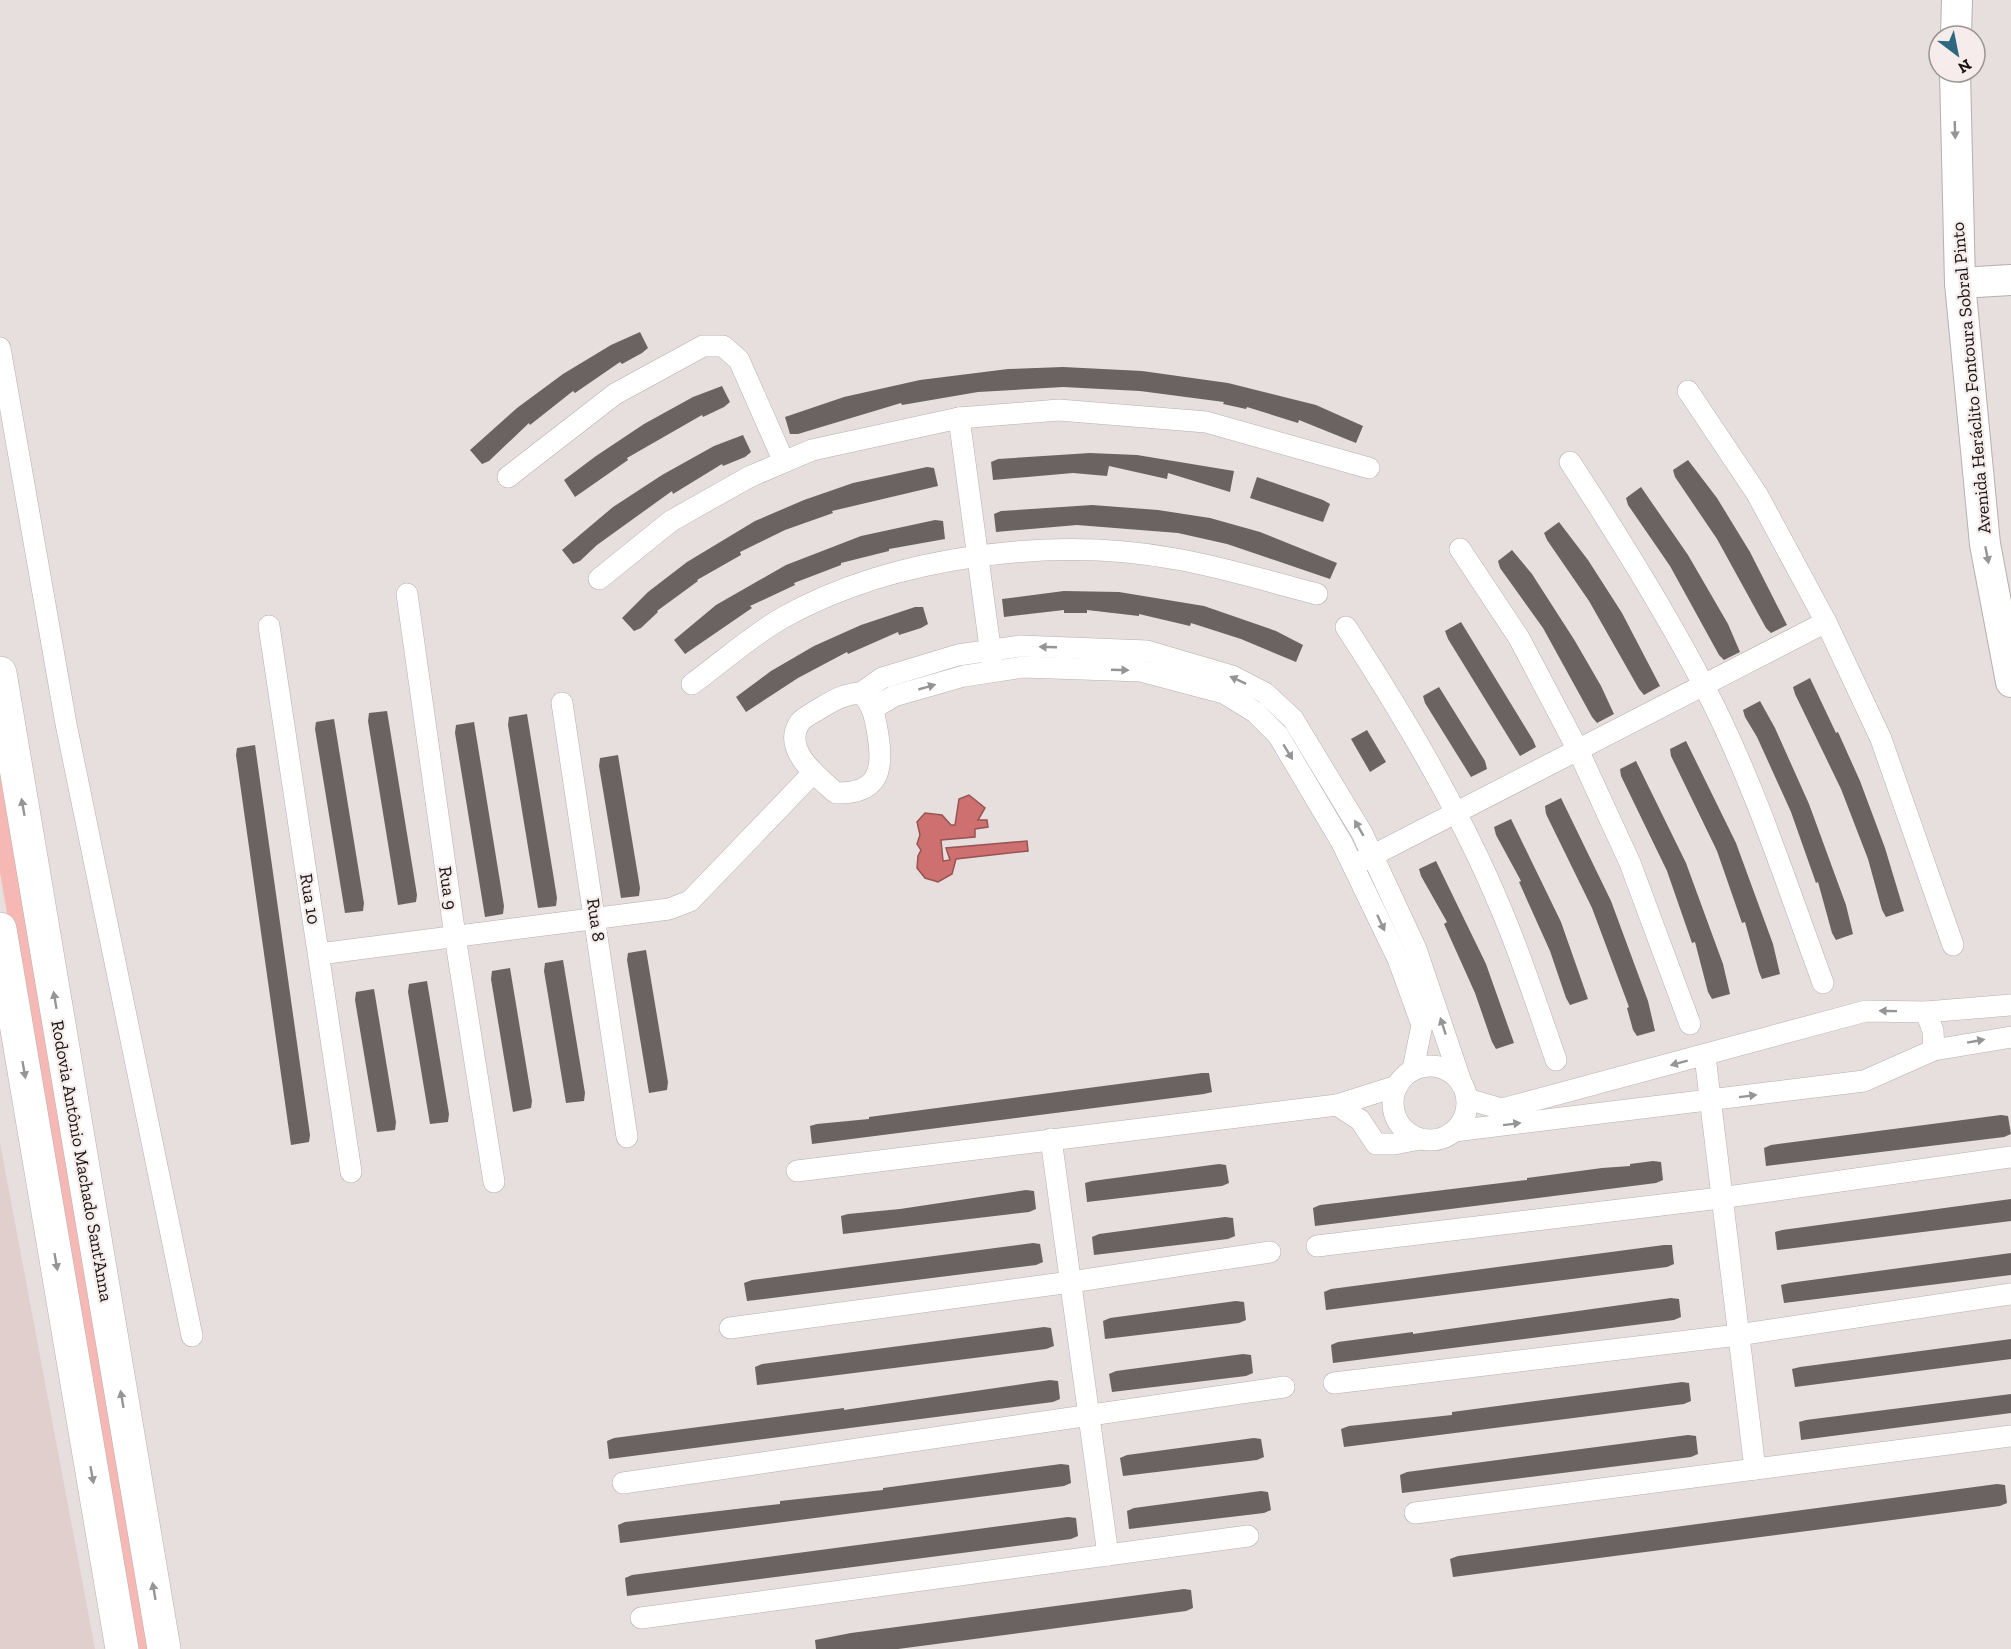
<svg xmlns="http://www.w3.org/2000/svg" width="2011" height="1649" font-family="'Zilla Slab',serif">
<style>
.built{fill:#e1cfce}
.green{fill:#f5b8b5}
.water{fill:#ce706f;stroke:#975453;stroke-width:1.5}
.building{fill:#6a6362}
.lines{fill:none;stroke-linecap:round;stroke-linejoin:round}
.street-casing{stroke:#b7afae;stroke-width:22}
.secondary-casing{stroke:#b7afae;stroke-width:32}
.highway-casing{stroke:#b7afae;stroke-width:34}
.street{stroke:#fff;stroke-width:21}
.secondary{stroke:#fff;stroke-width:30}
.highway{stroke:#fff;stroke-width:33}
.oneway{fill:#969595}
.labels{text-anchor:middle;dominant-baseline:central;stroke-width:4.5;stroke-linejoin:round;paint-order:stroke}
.street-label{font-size:18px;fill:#161313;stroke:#f5eceb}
</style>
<rect width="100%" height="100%" fill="#e7dede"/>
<!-- built -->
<path class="built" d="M0,1143L95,1649H0Z"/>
<!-- green -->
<path class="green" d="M0,741L151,1649H132L0,872Z"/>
<!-- water -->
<path class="water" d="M969,795L985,808L978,820H987L988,827L975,829V837L941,840L943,861L950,860L946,848L1027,841L1028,851L956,859L952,874L938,882L925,878L917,868L918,856L921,850L917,844L920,835L917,822L925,813L942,815L951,825H955L959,799Z"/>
<!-- building -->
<g class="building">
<path d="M640,332L648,348L642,353L622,364L620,362L575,393L573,391L530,425L529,423L489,461L482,464L470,450L517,408L563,374L611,345Z"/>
<path d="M1063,367L1142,371L1228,383L1316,405L1363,426L1356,443L1299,420L1298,423L1247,407L1246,409L1223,404L1224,402L1140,391L1063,387L978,392L902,405L901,403L798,434H790L785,417L844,397L920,380L1008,369Z"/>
<path d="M722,386L730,402L724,407L703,417L702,415L627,458L628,460L575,497L564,480L596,456L644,424L693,397Z"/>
<path d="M743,435L751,452L745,457L723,466L722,464L673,494L672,491L597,545L580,561L573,564L562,550L613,507L662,475L714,446Z"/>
<path d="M1090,453L1137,455L1234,471L1230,492L1168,473L1167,479L1109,466L1107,476L1073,473L993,480L991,462L998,459Z"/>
<path d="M1688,460L1717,498L1750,552L1787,625L1771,633L1766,628L1717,539L1675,477L1673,470Z"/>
<path d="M927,467L934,468L938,486L832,511L833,513L785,530L740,552L741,555L697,580L698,581L657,611L658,612L641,628L634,631L622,618L648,592L687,562L755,521L804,500L853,483Z"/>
<path d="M1257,477L1323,500L1330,504L1323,522L1250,498Z"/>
<path d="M1641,487L1688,555L1728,624L1740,652L1724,660L1719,655L1670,566L1628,505L1626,498Z"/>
<path d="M1092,505L1158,510L1210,518L1260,532L1337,563L1330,579L1227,544L1178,533L1077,525L996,532L994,514L1001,511Z"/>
<path d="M935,520L943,521L945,539L889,549V551L841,563V565L794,583L795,585L750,606L752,608L685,654L674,640L716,605L786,565L861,536Z"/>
<path d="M1559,522L1588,560L1622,613L1660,686L1644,695L1639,689L1589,601L1547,540L1544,533Z"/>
<path d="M1512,550L1532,574L1575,641L1601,686L1614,714L1597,723L1592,717L1543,628L1500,568L1498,561Z"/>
<path d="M1064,591L1119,592L1204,606L1276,631L1303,645L1296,662L1241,639L1191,623L1190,626L1139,614V616L1087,610V613H1064V610L1004,617L1002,599Z"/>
<path d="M915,607H923L928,624L921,628L899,635L898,632L848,654L847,652L798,678L746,712L736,697L771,671L814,646L861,625Z"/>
<path d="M1461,622L1533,740L1536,747L1520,756L1448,639L1445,631Z"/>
<path d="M1810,678L1836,733L1838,732L1860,781L1885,848L1904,911L1886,917L1882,910L1868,859L1841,789L1795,694L1793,687Z"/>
<path d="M1439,687L1485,761L1487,769L1471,777L1425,703L1423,696Z"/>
<path d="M1760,701L1775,728L1809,804L1846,905L1853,934L1836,940L1832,933L1818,882L1816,883L1791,812L1757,737L1745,717L1743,710Z"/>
<path d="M387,711L417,895L416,902L398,905L368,721L369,713Z"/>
<path d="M527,714L557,898L556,906L538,908L508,725L509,717Z"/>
<path d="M334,719L364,903L363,911L345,913L315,729L316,722Z"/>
<path d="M474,722L504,906L503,914L485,917L455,733L456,725Z"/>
<path d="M1367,730L1386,762L1370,772L1351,739Z"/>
<path d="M1686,741L1736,843L1773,944L1780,974L1762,979L1759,972L1745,922L1742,923L1717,851L1671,756L1670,749Z"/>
<path d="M255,745L310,1135L309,1142L291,1145L236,755L237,748Z"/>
<path d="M618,755L640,888L639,896L621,898L599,766L600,758Z"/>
<path d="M1636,761L1686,863L1723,964L1730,994L1712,999L1708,992L1695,942L1692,943L1667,871L1621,776L1620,769Z"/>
<path d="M1561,798L1611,901L1648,1001L1655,1031L1637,1036L1633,1030L1627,1008L1629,1007L1592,908L1546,814L1545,806Z"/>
<path d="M1511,819L1561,922L1588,999L1570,1005L1566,998L1550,951L1519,882L1521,881L1496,835L1494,827Z"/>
<path d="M1436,861L1486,964L1514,1043L1496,1049L1492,1042L1475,993L1444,924L1447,922L1421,876L1419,869Z"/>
<path d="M646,950L668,1082L667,1090L649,1093L627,960L628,953Z"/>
<path d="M563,960L585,1093L584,1101L566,1103L544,971L545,963Z"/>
<path d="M510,968L532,1101L531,1108L513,1112L491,979L492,971Z"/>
<path d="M427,981L449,1114L448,1122L430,1124L408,992L409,984Z"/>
<path d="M374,989L396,1122L395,1130L377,1132L355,1000L356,992Z"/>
<path d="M1202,1073H1209L1212,1092L1204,1094L812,1144L810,1126L817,1124L869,1119V1117Z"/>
<path d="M2001,1115L2008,1116L2011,1134L2004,1137L1766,1166L1764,1148L1771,1145Z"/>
<path d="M1653,1161L1661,1162L1663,1180L1656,1183L1315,1226L1313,1208L1320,1205L1527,1180V1178L1602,1168L1630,1166V1164Z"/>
<path d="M1219,1164L1226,1165L1229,1183L1222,1186L1087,1202L1085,1183L1092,1181Z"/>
<path d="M1026,1190L1034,1191L1036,1209L1029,1212L843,1234L841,1216L848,1214L900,1209Z"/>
<path d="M2011,1199V1221L1777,1250L1775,1232L1782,1230Z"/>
<path d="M1225,1217L1233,1218L1235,1236L1228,1239L1094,1255L1092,1237L1099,1234Z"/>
<path d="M1033,1243L1040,1244L1043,1262L1036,1265L747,1301L744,1283L752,1280Z"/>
<path d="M1664,1245H1672L1674,1264L1667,1267L1326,1310L1324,1292L1331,1289Z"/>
<path d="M2011,1253V1275L1784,1303L1781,1285L1789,1283Z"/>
<path d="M1671,1298L1679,1299L1681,1317L1674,1320L1333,1363L1331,1345L1338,1342L1413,1332V1334Z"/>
<path d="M1236,1301L1244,1302L1246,1320L1239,1323L1105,1339L1103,1321L1110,1318Z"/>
<path d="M1044,1327L1051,1328L1054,1346L1046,1349L757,1385L755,1367L762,1364Z"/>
<path d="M2011,1339V1359L1795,1387L1792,1369L1800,1367Z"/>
<path d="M1243,1354L1251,1355L1253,1373L1246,1376L1112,1392L1109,1374L1116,1371Z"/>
<path d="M1050,1380L1058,1381L1060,1399L1053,1402L609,1459L607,1441L614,1438L844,1408V1410Z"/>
<path d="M1682,1382L1689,1383L1691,1401L1684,1404L1344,1447L1341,1429L1349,1426L1452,1415V1412Z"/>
<path d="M2011,1394V1413L1801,1440L1799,1422L1806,1420Z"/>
<path d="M1688,1435L1696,1436L1698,1454L1691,1457L1402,1493L1400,1475L1407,1472Z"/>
<path d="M1254,1438L1261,1439L1264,1457L1257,1460L1123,1476L1120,1458L1127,1455Z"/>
<path d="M1061,1464L1069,1465L1071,1483L1064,1486L620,1543L618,1525L625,1522L780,1504V1501L883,1490V1488Z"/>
<path d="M1997,1484L2005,1485L2007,1503L2000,1506L1453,1577L1450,1559L1458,1556Z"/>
<path d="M1261,1491L1268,1492L1271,1510L1264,1513L1129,1529L1127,1511L1134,1508Z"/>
<path d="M1068,1517L1076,1518L1078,1536L1071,1539L627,1596L625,1578L632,1575Z"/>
<path d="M1184,1589L1191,1590L1193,1608L1186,1611L898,1649H816L815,1640L851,1633Z"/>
</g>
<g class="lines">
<defs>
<g id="street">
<path d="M0,348L66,724L192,1336"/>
<path d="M1688,391L1757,494L1826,622L1881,739L1953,945"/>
<path d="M959,418L992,662"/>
<path d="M1570,462C1617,534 1663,607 1703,684C1753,779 1786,883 1823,983"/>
<path d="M508,477L615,394L703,346H723L739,360L784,462"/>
<path d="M1460,549L1519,638L1578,750L1630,863L1690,1024"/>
<path d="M599,579L671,521L749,477L812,450L959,418L1059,410L1206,422L1369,468"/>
<path d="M407,594L455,936L494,1182"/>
<path d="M269,626L351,1172"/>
<path d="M1346,627C1409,724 1468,824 1510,931C1527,974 1541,1017 1556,1060"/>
<path d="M692,684C722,662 752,635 784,617C894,556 1053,536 1176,559C1223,567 1270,582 1317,594"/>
<path d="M861,693L882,678L958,655L1020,646L1147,651L1232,676L1265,693L1293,719L1362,833L1416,949L1461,1082"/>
<path d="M861,693C874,706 875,718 878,735C884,771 878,794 836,793C818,777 781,749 800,722C804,717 813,713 819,709C834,700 843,694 861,693Z"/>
<path d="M562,703L627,1137"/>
<path d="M874,708L894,696L964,676L1023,667L1141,671L1224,693L1255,712L1278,735L1342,843L1398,959L1422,1025L1413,1069"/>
<path d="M1362,861L1826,622"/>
<path d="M319,954L669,909L690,901L813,773"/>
<path d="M1926,1012L1933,1031L1934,1050"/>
<path d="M1705,1056L1755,1469"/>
<circle cx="1430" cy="1103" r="37"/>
<path d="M1467,1099L1502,1109L1866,1011L1926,1012L2011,1005"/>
<path d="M1337,1105L1360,1120L1376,1144H1394L1420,1139"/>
<path d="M1454,1131L1864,1081L1934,1050L2011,1037"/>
<path d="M1051,1139L1108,1555"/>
<path d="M797,1171L1337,1105L1397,1086"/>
<path d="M1317,1246L1720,1198L2011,1157"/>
<path d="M730,1328L1071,1282L1270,1252"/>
<path d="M1334,1383L1738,1335L2011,1294"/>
<path d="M623,1483L1284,1387"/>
<path d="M1415,1513L2011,1436"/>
<path d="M641,1618L1248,1536"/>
</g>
<g id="secondary">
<path d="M1956,36L1957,0"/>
<path d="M1955,72L1960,283L1985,544L2011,682"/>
<path d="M1960,283L2011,280"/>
</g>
<g id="highway">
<path d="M0,673L164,1649"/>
<path d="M0,929L122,1649"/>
</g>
</defs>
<!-- street casing -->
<use href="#street" class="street-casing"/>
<!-- secondary casing -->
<use href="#secondary" class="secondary-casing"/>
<!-- highway casing -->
<use href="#highway" class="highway-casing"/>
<!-- street -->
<use href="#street" class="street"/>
<!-- secondary -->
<use href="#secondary" class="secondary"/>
<!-- highway -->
<use href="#highway" class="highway"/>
</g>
<!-- one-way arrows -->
<defs><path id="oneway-solid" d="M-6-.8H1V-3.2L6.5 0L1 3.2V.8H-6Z" transform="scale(1.5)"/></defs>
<g class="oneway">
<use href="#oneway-solid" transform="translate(1955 130) rotate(88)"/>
<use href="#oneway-solid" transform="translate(1987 555) rotate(79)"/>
<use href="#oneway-solid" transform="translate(1048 647) rotate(-178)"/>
<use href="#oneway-solid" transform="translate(1120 670) rotate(2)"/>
<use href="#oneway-solid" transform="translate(1238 680) rotate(-155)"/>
<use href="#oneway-solid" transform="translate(927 687) rotate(-16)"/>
<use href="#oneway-solid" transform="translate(1288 752) rotate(59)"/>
<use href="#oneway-solid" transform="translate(23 807) rotate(-100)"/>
<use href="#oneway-solid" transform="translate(1359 828) rotate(-120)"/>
<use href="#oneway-solid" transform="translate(1381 923) rotate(65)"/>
<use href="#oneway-solid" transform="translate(55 1000) rotate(-100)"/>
<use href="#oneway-solid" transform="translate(1888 1011) rotate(-179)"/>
<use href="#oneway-solid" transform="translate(1443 1026) rotate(-108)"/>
<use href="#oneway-solid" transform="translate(1976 1041) rotate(-10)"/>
<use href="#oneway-solid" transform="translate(1679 1063) rotate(165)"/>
<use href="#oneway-solid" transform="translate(24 1070) rotate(80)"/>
<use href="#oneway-solid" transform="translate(1748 1096) rotate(-7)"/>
<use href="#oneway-solid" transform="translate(1512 1124) rotate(-7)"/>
<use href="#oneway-solid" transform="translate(56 1262) rotate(80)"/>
<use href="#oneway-solid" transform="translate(122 1399) rotate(-100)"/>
<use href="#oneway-solid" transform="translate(92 1475) rotate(80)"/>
<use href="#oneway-solid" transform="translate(154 1591) rotate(-100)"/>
</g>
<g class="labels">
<!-- street labels -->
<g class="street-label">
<text transform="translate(1971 378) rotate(-95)">Avenida Heráclito Fontoura Sobral Pinto</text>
<text transform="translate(448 888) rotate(82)">Rua 9</text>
<text transform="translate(310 899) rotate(81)">Rua 10</text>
<text transform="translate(596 920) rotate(82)">Rua 8</text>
<text transform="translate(82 1161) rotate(80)">Rodovia Antônio Machado Sant'Anna</text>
</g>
</g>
<!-- north arrow -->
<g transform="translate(1957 54) rotate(148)"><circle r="28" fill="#f5eceb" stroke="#9c9595" stroke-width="1.5"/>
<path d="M0-4.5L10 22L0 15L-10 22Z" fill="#2f6781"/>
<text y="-9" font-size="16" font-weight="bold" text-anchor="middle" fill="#161313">N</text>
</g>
</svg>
